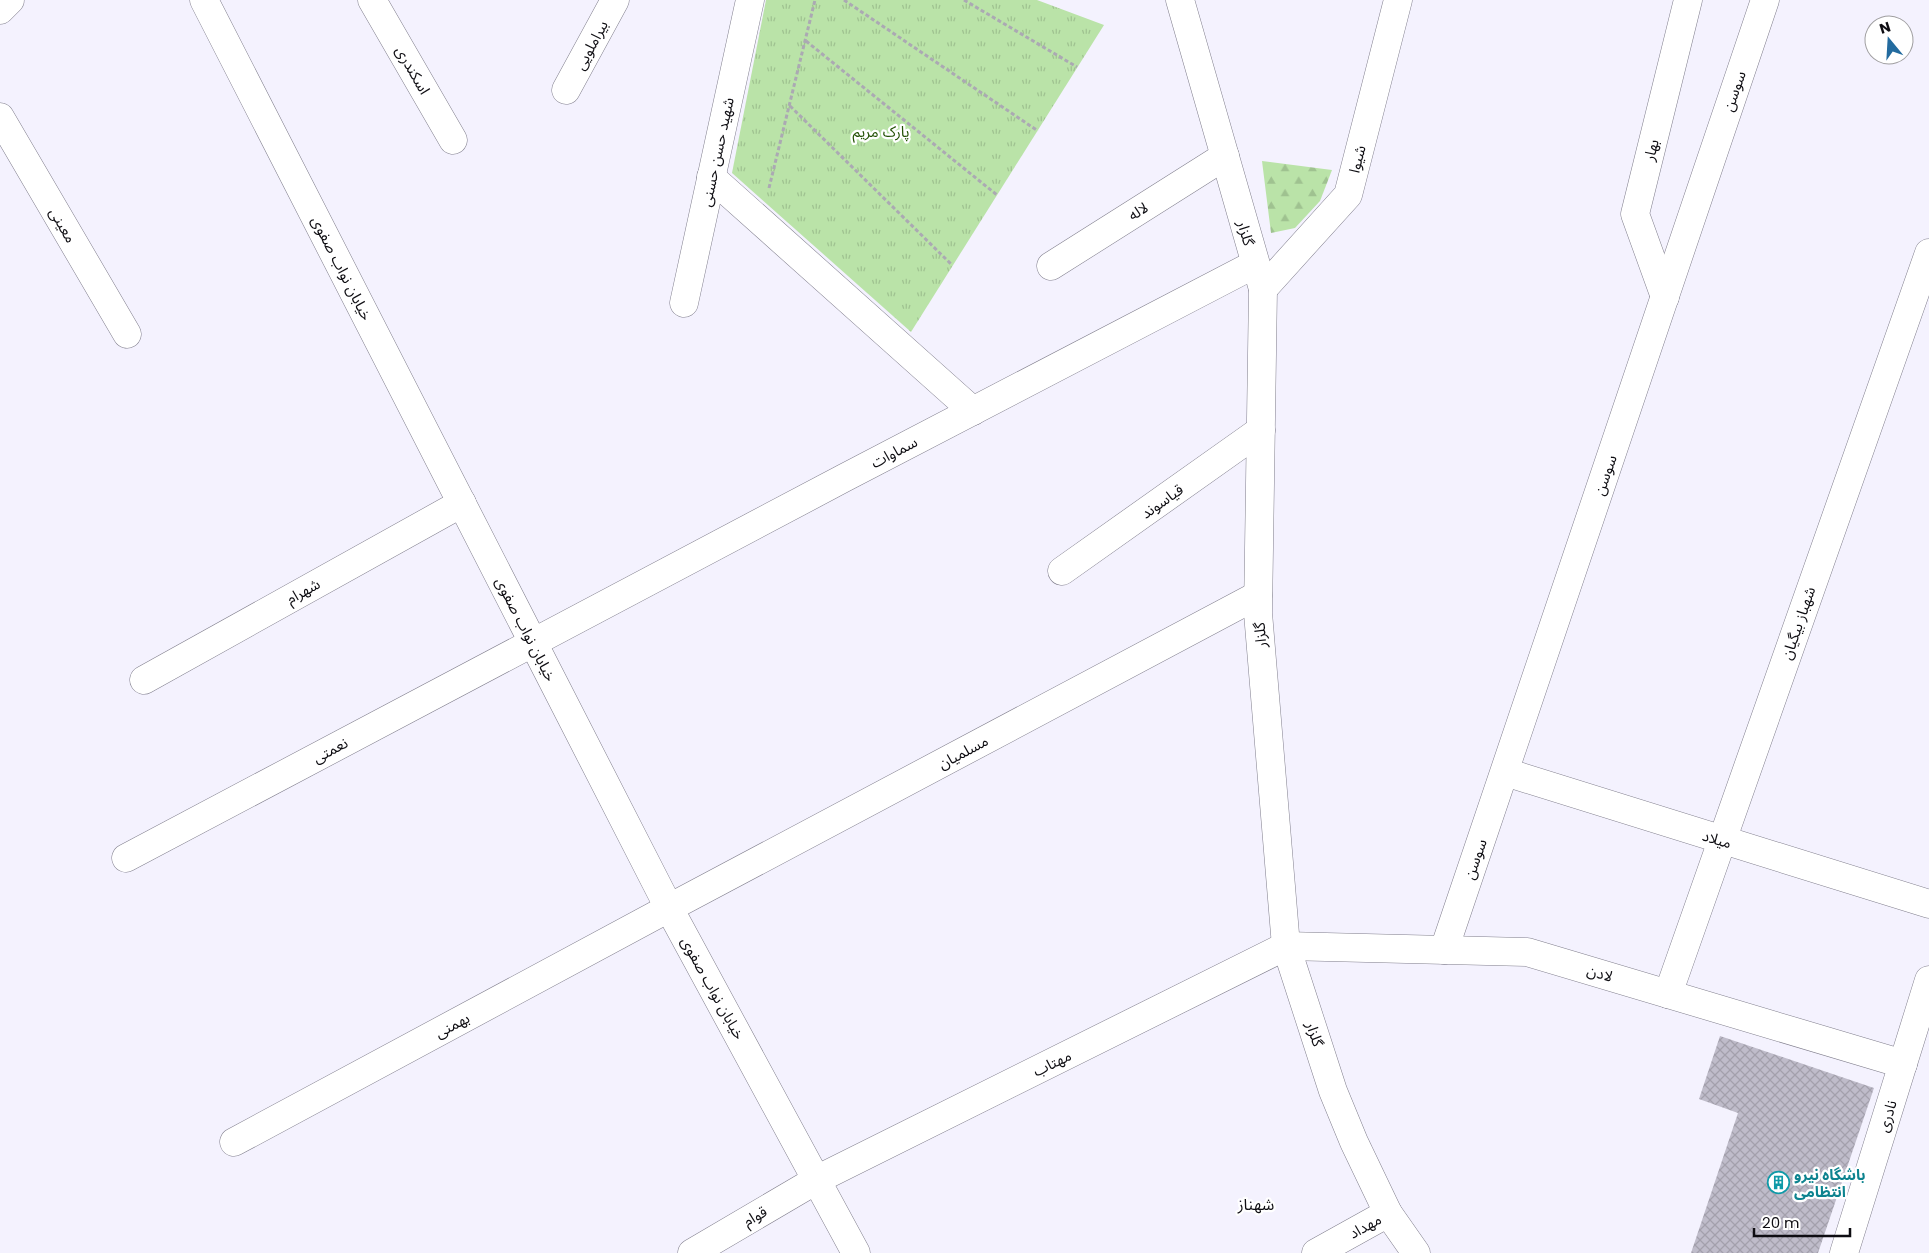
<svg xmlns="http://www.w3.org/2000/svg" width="1929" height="1253" font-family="Poppins,'Noto Sans Arabic',sans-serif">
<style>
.grass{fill:url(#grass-tufts)}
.forest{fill:url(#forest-firs)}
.building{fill:url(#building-cross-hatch)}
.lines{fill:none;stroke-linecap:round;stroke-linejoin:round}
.minor-casing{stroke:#817f8d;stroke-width:29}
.tertiary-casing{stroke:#817f8d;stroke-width:29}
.secondary-casing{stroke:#817f8d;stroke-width:29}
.path{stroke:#aba9b3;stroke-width:3;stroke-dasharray:4 2.5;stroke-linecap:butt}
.minor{stroke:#fff;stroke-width:28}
.tertiary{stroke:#fff;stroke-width:28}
.secondary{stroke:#fff;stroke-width:28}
.labels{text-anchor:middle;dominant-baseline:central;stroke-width:4.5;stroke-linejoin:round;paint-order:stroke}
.street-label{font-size:15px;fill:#0e0d12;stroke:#fff}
.park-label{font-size:15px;fill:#235104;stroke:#fff}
.culture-label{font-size:15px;font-weight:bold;fill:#0d838f;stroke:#fff;text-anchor:start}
.neighbourhood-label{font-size:16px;fill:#0e0d12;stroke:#fff}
</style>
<defs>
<pattern id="grass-tufts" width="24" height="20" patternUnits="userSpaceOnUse" patternTransform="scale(1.25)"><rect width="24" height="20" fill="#bae3a8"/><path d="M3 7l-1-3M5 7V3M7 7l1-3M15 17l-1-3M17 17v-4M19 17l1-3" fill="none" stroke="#9fc290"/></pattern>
<pattern id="forest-firs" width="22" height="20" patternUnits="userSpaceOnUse" patternTransform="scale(1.25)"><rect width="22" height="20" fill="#bae3a8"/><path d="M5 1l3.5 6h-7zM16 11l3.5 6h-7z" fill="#9fc290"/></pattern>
<pattern id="building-cross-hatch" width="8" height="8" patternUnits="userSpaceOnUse" patternTransform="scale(1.25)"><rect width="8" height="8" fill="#bfbcca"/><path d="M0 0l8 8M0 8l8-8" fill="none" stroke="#a3a0ac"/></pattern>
</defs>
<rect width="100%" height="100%" fill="#f4f2fe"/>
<!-- grass -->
<path class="grass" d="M766,0H1037L1104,25L911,332L732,173Z"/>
<!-- forest -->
<path class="forest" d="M1262,161L1332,170L1320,201L1295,228L1271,233Z"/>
<!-- building -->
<path class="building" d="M1720,1036L1874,1088L1818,1253H1691L1738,1113L1699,1099Z"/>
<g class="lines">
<defs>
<g id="minor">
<path d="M372,0L453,140"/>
<path d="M566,90L615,0"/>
<path d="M0,117L127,334"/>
<path d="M711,177L973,411"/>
<path d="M1051,266L1225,156"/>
<path d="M1263,289L1348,195L1398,0"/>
<path d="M1665,297L1635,214L1688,0"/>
<path d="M684,303L750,0"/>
<path d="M1062,571L1261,430"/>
<path d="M144,680L462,503"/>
<path d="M1505,772L1929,904"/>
<path d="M126,858L844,478L1255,264"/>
<path d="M1444,950L1765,0"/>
<path d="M1668,994L1929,253"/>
<path d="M234,1142L669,908L1258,595"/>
<path d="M692,1253L818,1179L1286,946L1527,952L1903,1064"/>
<path d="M1316,1253L1388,1213"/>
<path d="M1844,1253L1929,980"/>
</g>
<path id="tertiary" d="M204,0L669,908L856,1253"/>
<g id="secondary">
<path d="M1180,0L1263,289L1258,613L1286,946L1333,1091L1354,1142L1388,1213L1416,1253"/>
<path d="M0,10L10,0"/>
</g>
</defs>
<!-- minor casing -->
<use href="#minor" class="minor-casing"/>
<!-- tertiary casing -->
<use href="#tertiary" class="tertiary-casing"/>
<!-- secondary casing -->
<use href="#secondary" class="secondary-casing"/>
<!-- path -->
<g class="path">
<path d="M844,0L1038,131"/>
<path d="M964,0L1077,67"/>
<path d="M806,41L997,195"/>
<path d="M790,106L952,265"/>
<path d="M769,188L815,0"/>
</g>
<!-- minor -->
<use href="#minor" class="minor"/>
<!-- tertiary -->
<use href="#tertiary" class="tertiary"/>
<!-- secondary -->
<use href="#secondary" class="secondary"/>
</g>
<!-- icons -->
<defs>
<symbol id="building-ring" viewBox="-11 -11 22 22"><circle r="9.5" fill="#fff" stroke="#0f9aa8" stroke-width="1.5"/><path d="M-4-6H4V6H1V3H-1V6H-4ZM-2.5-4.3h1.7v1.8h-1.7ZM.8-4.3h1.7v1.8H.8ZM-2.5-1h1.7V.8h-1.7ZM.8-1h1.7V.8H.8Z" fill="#0f9aa8"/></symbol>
</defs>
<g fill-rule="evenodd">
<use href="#building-ring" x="1766" y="1170" width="25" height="25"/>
</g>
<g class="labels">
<!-- street labels -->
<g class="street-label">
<text transform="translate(591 45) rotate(-62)">بیراملویی</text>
<text transform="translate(413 70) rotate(60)">اسکندری</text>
<text transform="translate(1734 91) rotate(-71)">سوسن</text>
<text transform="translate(1651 150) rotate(-76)">بهار</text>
<text transform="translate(717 152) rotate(-78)">شهید حسن حسنی</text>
<text transform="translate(1357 159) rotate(-76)">شیوا</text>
<text transform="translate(1138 211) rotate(-32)">لاله</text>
<text transform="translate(63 225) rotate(60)">معینی</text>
<text transform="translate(1246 233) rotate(74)">گلزار</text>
<text transform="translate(342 268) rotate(63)">خیابان نواب صفوی</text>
<text transform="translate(894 452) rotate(-28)">سماوات</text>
<text transform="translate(1605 475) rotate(-71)">سوسن</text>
<text transform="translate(1162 501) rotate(-35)">قیاسوند</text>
<text transform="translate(303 591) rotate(-29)">شهرام</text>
<text transform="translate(1798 623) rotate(-71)">شهباز بیگیان</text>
<text transform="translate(526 629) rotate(63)">خیابان نواب صفوی</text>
<text transform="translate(1260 635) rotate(-95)">گلزار</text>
<text transform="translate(330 750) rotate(-28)">نعمتی</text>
<text transform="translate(963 752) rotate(-28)">مسلمیان</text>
<text transform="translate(1717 839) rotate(17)">میلاد</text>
<text transform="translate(1475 859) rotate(-71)">سوسن</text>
<text transform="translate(1600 973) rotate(17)">لادن</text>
<text transform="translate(713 988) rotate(61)">خیابان نواب صفوی</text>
<text transform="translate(452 1025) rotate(-28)">بهمنی</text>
<text transform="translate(1315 1034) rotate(72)">گلزار</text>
<text transform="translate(1052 1063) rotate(-26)">مهتاب</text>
<text transform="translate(1887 1116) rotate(-73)">نادری</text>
<text transform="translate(755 1216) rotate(-30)">قوام</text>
<text transform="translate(1365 1226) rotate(-29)">مهداد</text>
</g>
<!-- park labels -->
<g class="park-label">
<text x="881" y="131">پارک مریم</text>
</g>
<!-- culture labels -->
<g class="culture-label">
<text x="1794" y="1174">باشگاه نیرو<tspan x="1794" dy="17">انتظامی</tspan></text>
</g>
<!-- neighbourhood labels -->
<g class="neighbourhood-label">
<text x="1256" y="1204">شهناز</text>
</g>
</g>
<!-- north arrow -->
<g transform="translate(1889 40) rotate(342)"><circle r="24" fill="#ffffff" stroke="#9f9ea0"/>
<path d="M0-4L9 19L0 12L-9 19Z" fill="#236b9f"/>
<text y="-8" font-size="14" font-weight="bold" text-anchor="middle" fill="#0e0d12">N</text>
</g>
<!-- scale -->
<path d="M1754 1228v8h96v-8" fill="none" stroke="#0e0d12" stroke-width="2.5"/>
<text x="1762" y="1228" font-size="15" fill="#0e0d12" stroke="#ffffff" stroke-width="4" paint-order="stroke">20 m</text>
</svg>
